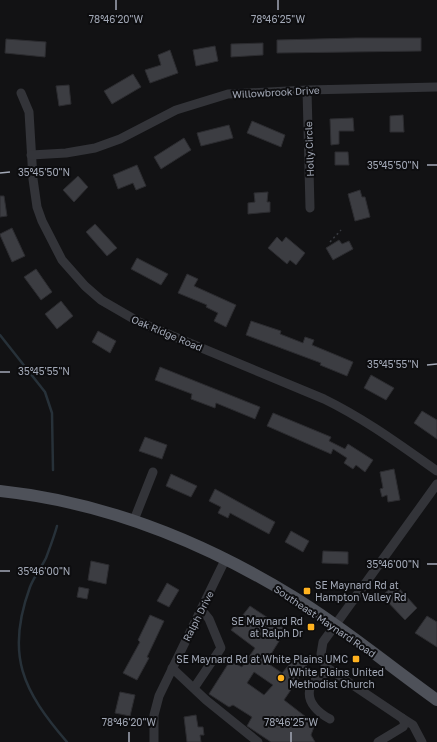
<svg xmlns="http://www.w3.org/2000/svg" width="437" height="742" font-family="'Golos Text',sans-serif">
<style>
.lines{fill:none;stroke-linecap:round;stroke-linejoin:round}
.stream{stroke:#273139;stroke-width:2.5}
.building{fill:#3c3d42;stroke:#2c2c30;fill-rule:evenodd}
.path{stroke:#393b41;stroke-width:1.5;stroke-dasharray:2 3;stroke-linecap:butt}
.minor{stroke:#333439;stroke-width:9}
.major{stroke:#4e5159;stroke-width:12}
.ticks{fill:none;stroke:#a2a8b6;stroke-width:1.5}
.poi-dot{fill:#ffb21f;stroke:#0d0d0f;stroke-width:1.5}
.labels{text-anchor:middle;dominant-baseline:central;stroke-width:4;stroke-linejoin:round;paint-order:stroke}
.street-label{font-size:10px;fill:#a2a8b6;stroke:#0d0d0f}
.poi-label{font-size:10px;fill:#a2a8b6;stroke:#0d0d0f;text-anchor:start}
.ticks-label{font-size:10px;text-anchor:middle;fill:#a2a8b6;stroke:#0d0d0f;stroke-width:4;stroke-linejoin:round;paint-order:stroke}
</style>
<rect width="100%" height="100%" fill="#121214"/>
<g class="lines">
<!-- stream -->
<g class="stream">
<path d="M0,335L45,392L52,413L53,470"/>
<path d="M57,526C54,537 50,547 46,558C41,568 34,577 30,587C5,655 23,691 67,742"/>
</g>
</g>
<!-- building -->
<g class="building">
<path d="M355,38H421V51L277,53V40Z"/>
<path d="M6,39L46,42L45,57L5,53Z"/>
<path d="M263,43V55L231,57V44Z"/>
<path d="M215,46L218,61L196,66L193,50Z"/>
<path d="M170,50L178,73L150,83L145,70L161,65L158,55Z"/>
<path d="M133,74L141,87L112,104L104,91Z"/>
<path d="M69,85L71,104L59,106L56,86Z"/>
<path d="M403,115L404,132H390V116Z"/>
<path d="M353,118L354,131H339V144L331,145L330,119Z"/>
<path d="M252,121L285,135L281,147L247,133Z"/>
<path d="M229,125L233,138L201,146L197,133Z"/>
<path d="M184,138L191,150L161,169L154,157Z"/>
<path d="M335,152H348L349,165H335Z"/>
<path d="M137,165L146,186L136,190L133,183L118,189L113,175Z"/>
<path d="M78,176L88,187L74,202L63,190Z"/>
<path d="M360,190L362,197H365L370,217L355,221L348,194Z"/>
<path d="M268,192L267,202H270V212L248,214V203L255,202L254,193Z"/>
<path d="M0,196H4L7,216L0,217Z"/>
<path d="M95,224L117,248L107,256L86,232Z"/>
<path d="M12,228L25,256L12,262L0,235V234Z"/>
<path d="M277,237L282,242L286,237L305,253L296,265L290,260L287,264L268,248Z"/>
<path d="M339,240L342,244L349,241L353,249L333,260L326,248Z"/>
<path d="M137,258L168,274L161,285L131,269Z"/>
<path d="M36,269L52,292L41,300L24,277Z"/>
<path d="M187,274L198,279L194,286L236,305L226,327L214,321L218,313L206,307L207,305L178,293Z"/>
<path d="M61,301L73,316L57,329L45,314Z"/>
<path d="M251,321L281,331L280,334L303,343L305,337L314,340L312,345L353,362L347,376L320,365L321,363L246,335Z"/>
<path d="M98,331L116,341L110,353L92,342Z"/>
<path d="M160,367L260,407L255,419L216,403L215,408L191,399L192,394L155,380Z"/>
<path d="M371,375L394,388L386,400L364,388Z"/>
<path d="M422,411L437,420V439L414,423Z"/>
<path d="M273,413L331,437L329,441L345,449L348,444L373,460L365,472L356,465L353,469L344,463L347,458L333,449L331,454L267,426Z"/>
<path d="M145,437L167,445L162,459L139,451Z"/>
<path d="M394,469L400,500L388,502L387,495L382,497L380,489L383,488L380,472Z"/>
<path d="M171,474L197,486L191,497L166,486Z"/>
<path d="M215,489L275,522L269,534L230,513L228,518L218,513L221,507L209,501Z"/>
<path d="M291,531L309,541L303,552L285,542Z"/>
<path d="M323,551L348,552V564L322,563Z"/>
<path d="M91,561L109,565L106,584L88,580Z"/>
<path d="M167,583L179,590L169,607L157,601Z"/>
<path d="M395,584L417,608L405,620L382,596Z"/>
<path d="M79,587L89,589L87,599L77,597Z"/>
<path d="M250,606L286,630L266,662L282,673L294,659L307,666L284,700L315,724L311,735L315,742H271L247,726L252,717L233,705L229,707L209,694L230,661L242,667L255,648L231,630ZM254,672L273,685L264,695L247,683Z"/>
<path d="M150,615L164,621L147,657L149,658L137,680L123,673L140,642L138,640Z"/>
<path d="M427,616L437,622V647L415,633Z"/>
<path d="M120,692L135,695L130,716L115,713Z"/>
<path d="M196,715L198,727H203L204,735H200L201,742H187L184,717Z"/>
</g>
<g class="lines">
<!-- path -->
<path class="path" d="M330,242L341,230"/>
<!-- minor -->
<g class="minor">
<path d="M307,90L310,208"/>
<path d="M21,93L29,112L33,179L37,207L42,221L62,260L85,286L101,300L139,322L324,399C365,419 400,445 437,471"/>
<path d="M31,155L66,153L95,148L120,139L176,110L228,94L307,90L437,87"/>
<path d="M134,520L153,472"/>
<path d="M172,668L206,700L258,742"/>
<path d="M194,688L221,648L209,619L201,609"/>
<path d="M402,718L413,725L422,742"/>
<path d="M330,719C303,705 301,681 332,671"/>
<path d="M154,742V715L159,696L226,558"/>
<path d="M378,742L403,727L405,723L402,718L326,667L321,654L323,642L437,484"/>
</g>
<!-- major -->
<path class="major" d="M0,491C104,502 202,541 292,596C342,626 389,666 437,700"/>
</g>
<!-- ticks -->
<path class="ticks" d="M116,0V10M278,0V10M427,165H437M0,173L10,172M427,365L437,364M0,372H10M427,564H437M0,571H10M129,732V742M291,732V742"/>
<!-- markers -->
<g class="poi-dot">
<rect x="303" y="587" width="8" height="8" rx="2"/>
<rect x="307" y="623" width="8" height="8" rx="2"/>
<rect x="352" y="655" width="8" height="8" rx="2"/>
<circle cx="281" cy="678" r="4"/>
</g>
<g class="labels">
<!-- street labels -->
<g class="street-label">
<text transform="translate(276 92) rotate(-3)">Willowbrook Drive</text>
<text transform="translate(309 149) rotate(-92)">Holly Circle</text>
<text transform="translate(167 333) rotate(23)">Oak Ridge Road</text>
<text transform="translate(198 616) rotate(-63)">Ralph Drive</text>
<text transform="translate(325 621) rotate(34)">Southeast Maynard Road</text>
</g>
<!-- poi labels -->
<g class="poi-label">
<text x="315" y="585">SE Maynard Rd at<tspan x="315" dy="12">Hampton Valley Rd</tspan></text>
<text x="303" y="621" text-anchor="end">SE Maynard Rd<tspan x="303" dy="12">at Ralph Dr</tspan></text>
<text x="348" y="659" text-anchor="end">SE Maynard Rd at White Plains UMC</text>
<text x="289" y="672">White Plains United<tspan x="289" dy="12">Methodist Church</tspan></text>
</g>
</g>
<g class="ticks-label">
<text x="116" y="23">78°46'20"W</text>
<text x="278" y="23">78°46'25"W</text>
<text x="393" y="169">35°45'50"N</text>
<text x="44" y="176">35°45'50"N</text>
<text x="393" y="368">35°45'55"N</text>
<text x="44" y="375">35°45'55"N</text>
<text x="393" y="568">35°46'00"N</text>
<text x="44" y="575">35°46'00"N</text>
<text x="129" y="726">78°46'20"W</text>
<text x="291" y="726">78°46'25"W</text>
</g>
</svg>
